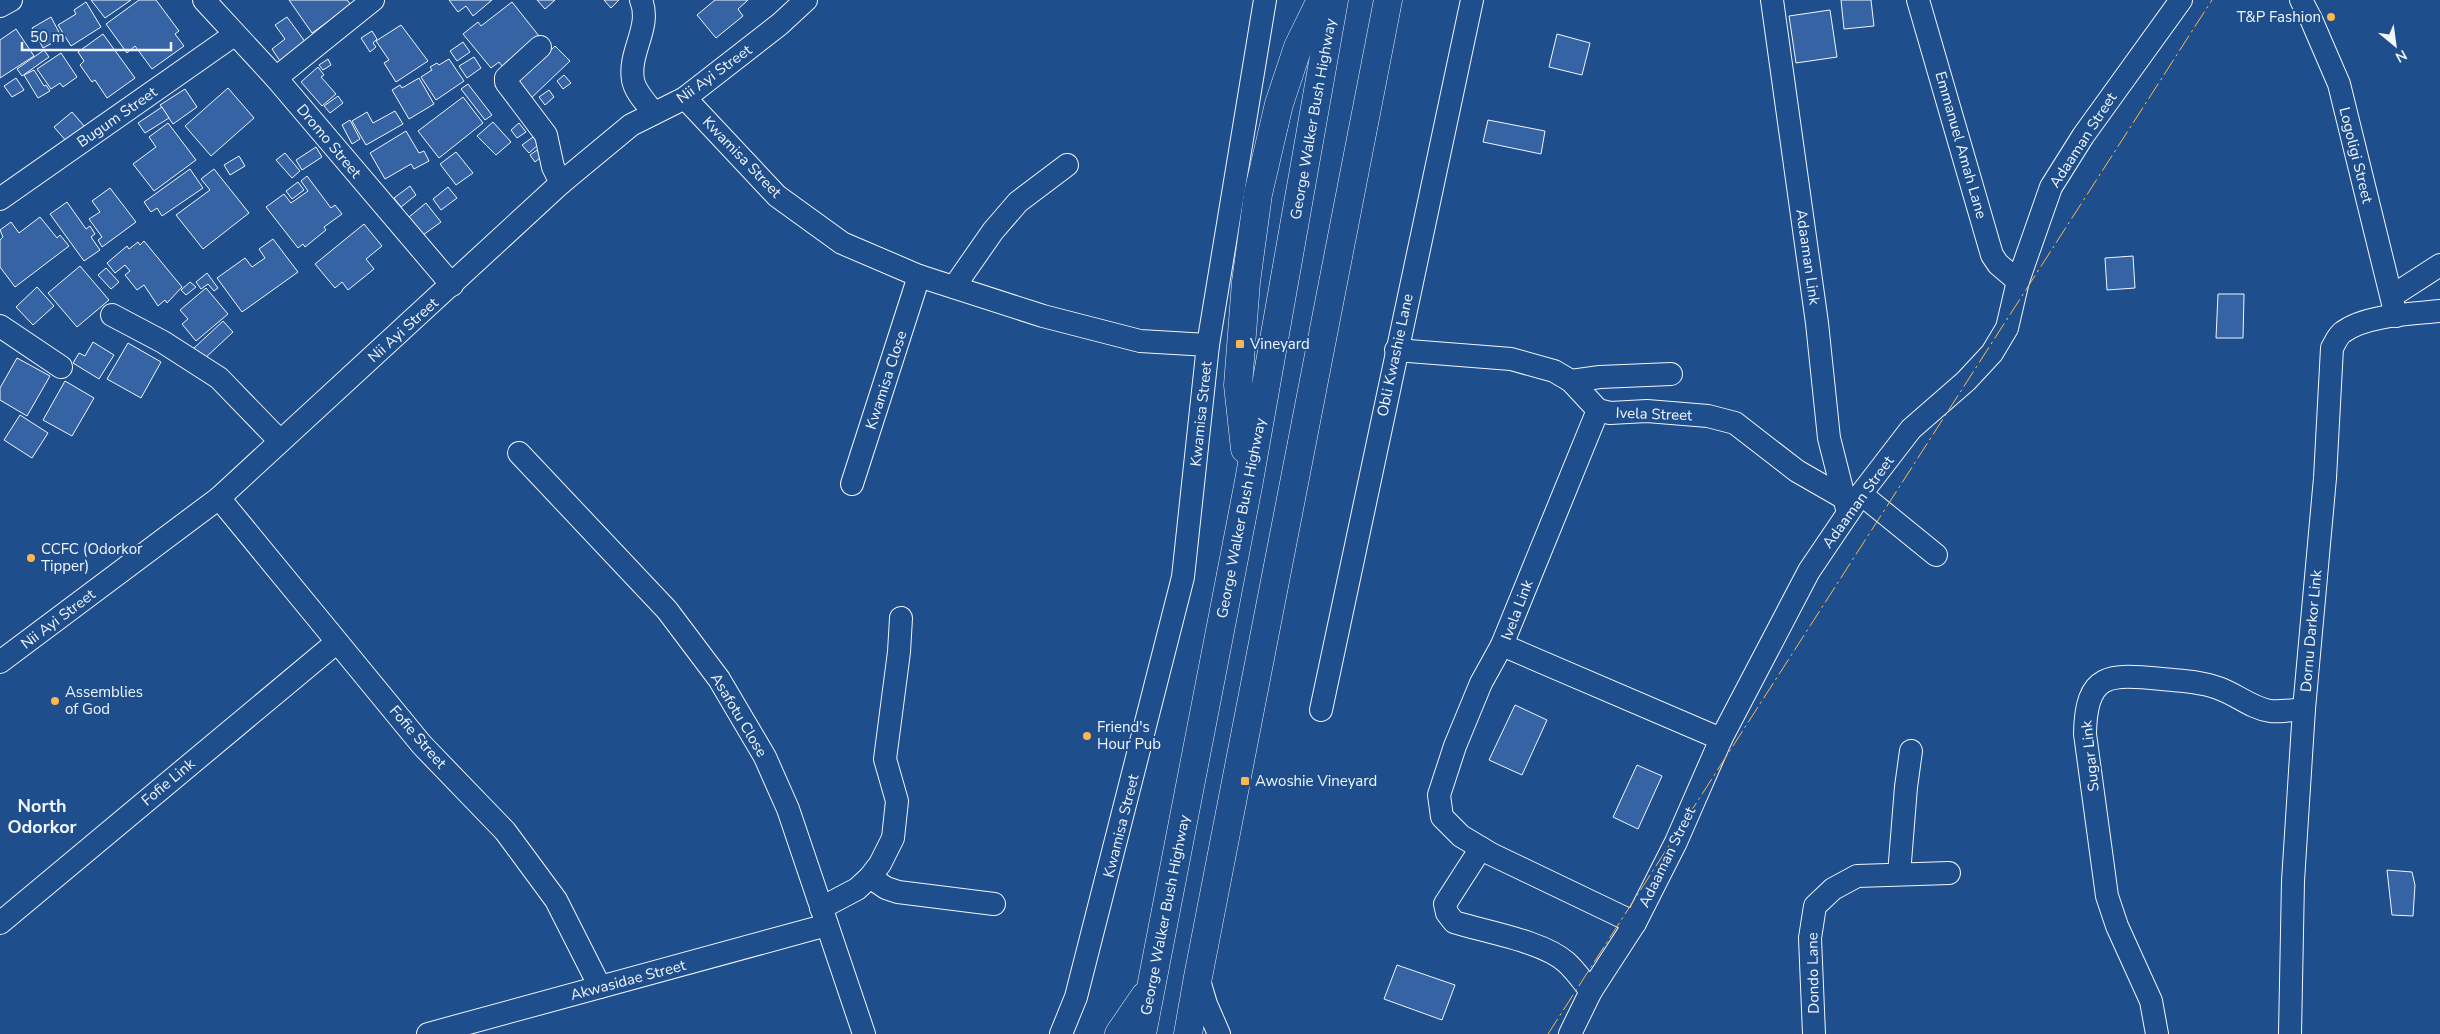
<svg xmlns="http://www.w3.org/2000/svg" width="2440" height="1034" font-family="'Nunito Sans',sans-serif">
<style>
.building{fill:#3563a3;stroke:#f2f6ff}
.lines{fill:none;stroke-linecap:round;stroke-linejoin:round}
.minor-casing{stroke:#f2f6ff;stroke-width:24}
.highway-casing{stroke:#f2f6ff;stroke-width:29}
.minor{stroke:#1f4e8c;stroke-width:22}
.highway{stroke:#1f4e8c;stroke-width:28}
.power{stroke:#ffb74d;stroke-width:1;stroke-dasharray:18 4 2.5 4;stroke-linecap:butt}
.poi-dot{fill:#ffb74d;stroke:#1f4e8c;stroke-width:2}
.labels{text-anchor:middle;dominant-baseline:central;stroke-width:4;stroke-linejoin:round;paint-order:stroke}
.poi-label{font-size:15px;fill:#f2f6ff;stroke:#1f4e8c;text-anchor:start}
.street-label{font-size:15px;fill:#f2f6ff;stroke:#1f4e8c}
.quarter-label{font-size:18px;font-weight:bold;fill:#f2f6ff;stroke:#1f4e8c}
</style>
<rect width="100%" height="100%" fill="#1f4e8c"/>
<!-- building -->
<g class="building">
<path d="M91,0H131L105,18Z"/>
<path d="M139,0H156L179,31L175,34L184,46L152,69L135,46L127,53L106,24Z"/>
<path d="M289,0H347L351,5L312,33Z"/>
<path d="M449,0H492L473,16L466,6L458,12Z"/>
<path d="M537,0H555L545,9Z"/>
<path d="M604,0H619L611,8Z"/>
<path d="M715,0H748L738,9L743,16L716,38L697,15Z"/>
<path d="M1841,0H1871L1874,26L1844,29Z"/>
<path d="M86,2L101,27L71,46L58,25L76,14L74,10Z"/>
<path d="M512,2L539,36L524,47L506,71L499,62L491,68L463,34L478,22L481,26Z"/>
<path d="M1830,10L1837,57L1796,63L1789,16Z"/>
<path d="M51,17L62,38L43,48L32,28Z"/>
<path d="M287,17L306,43L280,61L272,49L285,39L275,25Z"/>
<path d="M401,25L428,61L396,82L384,63L389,60L376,41Z"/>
<path d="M16,29L34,56L0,78V40Z"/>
<path d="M372,31L377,39L373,43L376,47L370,52L361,38Z"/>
<path d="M103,34L135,78L107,98L95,80L92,82L80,65L84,61L78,52Z"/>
<path d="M1557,34L1590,43L1582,75L1549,67Z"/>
<path d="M463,42L470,52L457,61L450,51Z"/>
<path d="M555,46L570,61L527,102L513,87Z"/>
<path d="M44,50L49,57L22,76L17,69Z"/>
<path d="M61,53L77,77L63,87L60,83L51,89L37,69Z"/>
<path d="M474,57L481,68L467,78L459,66Z"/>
<path d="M328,59L331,65L323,70L319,65Z"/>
<path d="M449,59L464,81L436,100L421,77L432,70L430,67L437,63L439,65Z"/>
<path d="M318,67L324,75L321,77L336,94L322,106L301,82Z"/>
<path d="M34,70L44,86L46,85L50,91L38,98L24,75Z"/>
<path d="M564,75L571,83L563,89L557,81Z"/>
<path d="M16,78L24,90L12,97L4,86Z"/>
<path d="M419,78L434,104L409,119L392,90L400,85L402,88Z"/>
<path d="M468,84L492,115L485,120L461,89Z"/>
<path d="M228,88L254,118L211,156L185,126Z"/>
<path d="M185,89L197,107L173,124L160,105Z"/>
<path d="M549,90L554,97L545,105L539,97Z"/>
<path d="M338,96L343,103L330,113L324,106Z"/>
<path d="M463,97L483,123L439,158L418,131Z"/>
<path d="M162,107L169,118L145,133L138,123Z"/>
<path d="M395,111L403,124L366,145L352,121L367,112L373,123Z"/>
<path d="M72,112L85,127L67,142L54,127Z"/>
<path d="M350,120L360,139L352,144L342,125Z"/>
<path d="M1488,120L1545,131L1541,154L1483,142Z"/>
<path d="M493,122L511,142L496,155L477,136Z"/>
<path d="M168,123L196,160L154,191L133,164L156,147L149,137Z"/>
<path d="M519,123L526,132L517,138L511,130Z"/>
<path d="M406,131L419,153L424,151L429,161L414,169L411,164L385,179L370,153Z"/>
<path d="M533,137L539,144L529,153L522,145Z"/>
<path d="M316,147L322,157L302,170L296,160Z"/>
<path d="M537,150L542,156L535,162L530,155Z"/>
<path d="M456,152L473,173L456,185L440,164Z"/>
<path d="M285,153L300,171L292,178L276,160Z"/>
<path d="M239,156L245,166L230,175L224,165Z"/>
<path d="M190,169L203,188L162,216L157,208L151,212L144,202Z"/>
<path d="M214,169L249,213L203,249L176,215L210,190L201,179Z"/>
<path d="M307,176L331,208L335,205L342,214L324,227L326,230L305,247L303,244L298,248L266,207L284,194L291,203L308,191L301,181Z"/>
<path d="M298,182L304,190L292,199L286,191Z"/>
<path d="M410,186L416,195L401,207L394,198Z"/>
<path d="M448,187L457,198L441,210L433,199Z"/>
<path d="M110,188L136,222L102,247L98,240L102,237L89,219L100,212L92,201Z"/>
<path d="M67,202L86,229L90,226L95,234L91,237L100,250L84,261L50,214Z"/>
<path d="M426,203L441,222L423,235L409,217Z"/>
<path d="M40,217L57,238L60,235L69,246L15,287L0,267V240L3,237L0,230L11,222L19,233Z"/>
<path d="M364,224L382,246L366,259L374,269L348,290L342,282L335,288L315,264Z"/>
<path d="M273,239L298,272L242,312L217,278L245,258L252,267L265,258L259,249Z"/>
<path d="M144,241L182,287L167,303L165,300L158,306L144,285L137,290L125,275L130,271L125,265L115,273L107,263L127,246L129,249L138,242L140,245Z"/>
<path d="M2133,256L2135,288L2107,290L2105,258Z"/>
<path d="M80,266L109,300L77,327L48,293Z"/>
<path d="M106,268L119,282L111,289L98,275Z"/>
<path d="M207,273L218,288L214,291L208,284L201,289L196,282Z"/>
<path d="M190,282L196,287L186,295L181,290Z"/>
<path d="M37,287L54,306L33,325L16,307Z"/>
<path d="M206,288L228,314L196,341L182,324L188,319L180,310Z"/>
<path d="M2218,294H2244L2243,338H2216Z"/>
<path d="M223,321L233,332L203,360L193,349Z"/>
<path d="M93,342L114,355L99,379L73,363L79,353L85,356Z"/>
<path d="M128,343L161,362L141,398L107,379Z"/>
<path d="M17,358L50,376L27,416L0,400V388Z"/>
<path d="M65,381L94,398L72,436L43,420Z"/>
<path d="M20,415L48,433L32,458L4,440Z"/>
<path d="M1515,705L1547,720L1522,775L1489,760Z"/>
<path d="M1637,765L1662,776L1638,829L1613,817Z"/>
<path d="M2387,870L2412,872L2415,885L2413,916L2392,915Z"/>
<path d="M1397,965L1455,985L1442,1020L1384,999Z"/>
</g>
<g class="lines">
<defs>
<g id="minor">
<path d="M204,0L276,78L452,285"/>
<path d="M641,0C652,27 628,52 633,80C635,92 647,104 654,113"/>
<path d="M1772,0L1817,323L1829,438L1848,513"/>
<path d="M1918,0L1992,255L1998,264L2018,281"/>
<path d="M2301,0L2311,19L2339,84L2396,316"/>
<path d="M0,6L11,0"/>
<path d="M540,47L506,78V82L546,135L553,167L561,183"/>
<path d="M276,78L373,0"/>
<path d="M685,98L777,196L842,243L919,276L1043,316L1140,341L1208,345"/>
<path d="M0,199L234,35"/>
<path d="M954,287L993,231L1018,202L1067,165"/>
<path d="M2392,296L2440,265"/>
<path d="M112,315L163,342L219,378L280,441"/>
<path d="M0,326L61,367"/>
<path d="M1396,350L1511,359L1554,371L1571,381L1598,410L1610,413L1647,411L1708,416L1735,423L1797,471L1844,498"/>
<path d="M1571,381L1600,377L1671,374"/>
<path d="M1598,410L1502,645L1481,683L1455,746L1439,795L1442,817L1461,836L1491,854L1635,923"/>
<path d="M519,453L667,610L719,679L765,757L788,809L864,1034"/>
<path d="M852,484L919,276"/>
<path d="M1861,494L1936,555"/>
<path d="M219,498L422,745L505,831L556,900L600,987"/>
<path d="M1502,645L1721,739"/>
<path d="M0,662L219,498L561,183L631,125L685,98L780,24L806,0"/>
<path d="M1321,710L1472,0"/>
<path d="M1481,848L1445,904L1447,913L1454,922C1485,932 1542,941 1566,962C1576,971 1583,982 1591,991"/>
<path d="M1899,874L1906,787L1911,751"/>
<path d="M870,877L886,888L898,892L994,904"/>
<path d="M821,908L857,889L870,877L880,864L893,838L897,801L885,759L899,652L901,618"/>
<path d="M0,923L337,642"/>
<path d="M1198,977L1206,1004L1219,1034"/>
<path d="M428,1034L827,925"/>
<path d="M1061,1034L1076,997L1183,577L1208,345L1265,0"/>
<path d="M1570,1034L1591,991L1635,923L1676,842L1721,739L1809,571L1861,494L1911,429L1966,381L1992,353L2007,328L2018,281L2051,187L2083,136L2181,0"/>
<path d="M1814,1034L1810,938L1815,906L1833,889L1857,876L1949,873"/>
<path d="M2157,1034L2151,1001L2117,926L2107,896L2085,734C2086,672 2109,674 2162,679C2180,681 2200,681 2218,688C2236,694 2251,708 2270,711C2281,712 2293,710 2304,709"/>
<path d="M2290,1034L2293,881L2304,709L2325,478L2332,348C2335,343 2338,335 2343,332C2366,315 2412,314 2440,311"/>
</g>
<g id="highway">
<path d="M1245,449L1238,385L1246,282L1258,194L1279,104L1298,47L1321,0"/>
<path d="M1119,1034L1145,996"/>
<path d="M1142,1034L1249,481L1334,0"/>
<path d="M1188,1034L1198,977L1388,0"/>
</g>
</defs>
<!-- minor casing -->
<use href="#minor" class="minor-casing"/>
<!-- highway casing -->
<use href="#highway" class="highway-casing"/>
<!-- minor -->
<use href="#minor" class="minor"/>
<!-- highway -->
<use href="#highway" class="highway"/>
<!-- power -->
<path class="power" d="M1548,1034L2212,0"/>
</g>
<!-- markers -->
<g class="poi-dot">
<circle cx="2331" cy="17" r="5"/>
<rect x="1235" y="339" width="10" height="10" rx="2.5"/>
<circle cx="31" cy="558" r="5"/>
<circle cx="55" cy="701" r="5"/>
<circle cx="1087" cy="736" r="5"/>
<rect x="1240" y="776" width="10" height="10" rx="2.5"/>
</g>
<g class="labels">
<!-- poi labels -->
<g class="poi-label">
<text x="2321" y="17" text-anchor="end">T&amp;P Fashion</text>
<text x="1250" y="344">Vineyard</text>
<text x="41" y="549">CCFC (Odorkor<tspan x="41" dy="17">Tipper)</tspan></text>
<text x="65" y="692">Assemblies<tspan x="65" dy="17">of God</tspan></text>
<text x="1097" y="727">Friend's<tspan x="1097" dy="17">Hour Pub</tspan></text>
<text x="1255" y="781">Awoshie Vineyard</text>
</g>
<!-- street labels -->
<g class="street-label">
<text transform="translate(714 74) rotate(-36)">Nii Ayi Street</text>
<text transform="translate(117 117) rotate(-35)">Bugum Street</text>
<text transform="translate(1313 119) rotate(-80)">George Walker Bush Highway</text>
<text transform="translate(2083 140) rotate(-57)">Adaaman Street</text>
<text transform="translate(329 141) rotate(50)">Dromo Street</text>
<text transform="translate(1961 145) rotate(74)">Emmanuel Amah Lane</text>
<text transform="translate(2356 155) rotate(76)">Logoligi Street</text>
<text transform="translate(742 157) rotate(46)">Kwamisa Street</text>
<text transform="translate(1808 257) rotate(82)">Adaaman Link</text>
<text transform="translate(403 330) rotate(-42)">Nii Ayi Street</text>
<text transform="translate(1395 355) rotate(-78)">Obli Kwashie Lane</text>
<text transform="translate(886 380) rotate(-72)">Kwamisa Close</text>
<text transform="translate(1201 414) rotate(-84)">Kwamisa Street</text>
<text transform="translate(1654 414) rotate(2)">Ivela Street</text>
<text transform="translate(1858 502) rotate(-54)">Adaaman Street</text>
<text transform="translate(1241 518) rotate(-79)">George Walker Bush Highway</text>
<text transform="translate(1517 610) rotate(-69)">Ivela Link</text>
<text transform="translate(58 619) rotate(-37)">Nii Ayi Street</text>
<text transform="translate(2311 631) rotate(-85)">Dornu Darkor Link</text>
<text transform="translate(739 715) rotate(59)">Asafotu Close</text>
<text transform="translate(418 737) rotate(49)">Fofie Street</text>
<text transform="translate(2090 756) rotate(-96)">Sugar Link</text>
<text transform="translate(168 782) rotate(-40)">Fofie Link</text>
<text transform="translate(1121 826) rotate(-76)">Kwamisa Street</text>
<text transform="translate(1667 857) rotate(-64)">Adaaman Street</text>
<text transform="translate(1165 915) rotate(-79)">George Walker Bush Highway</text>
<text transform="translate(1813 973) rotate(-91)">Dondo Lane</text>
<text transform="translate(628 980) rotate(-15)">Akwasidae Street</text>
</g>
<!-- quarter labels -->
<g class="quarter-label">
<text x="42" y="806">North<tspan x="42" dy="21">Odorkor</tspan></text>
</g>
</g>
<!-- north arrow -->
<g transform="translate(2395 45) rotate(151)" stroke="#1f4e8c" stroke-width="4" paint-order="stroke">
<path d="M0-4L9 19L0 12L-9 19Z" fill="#f2f6ff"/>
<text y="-8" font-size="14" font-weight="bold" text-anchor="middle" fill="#f2f6ff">N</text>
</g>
<!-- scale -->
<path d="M22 42v8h149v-8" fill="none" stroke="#f2f6ff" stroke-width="2.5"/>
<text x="30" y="42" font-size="15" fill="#f2f6ff" stroke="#1f4e8c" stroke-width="4" paint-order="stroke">50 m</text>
</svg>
